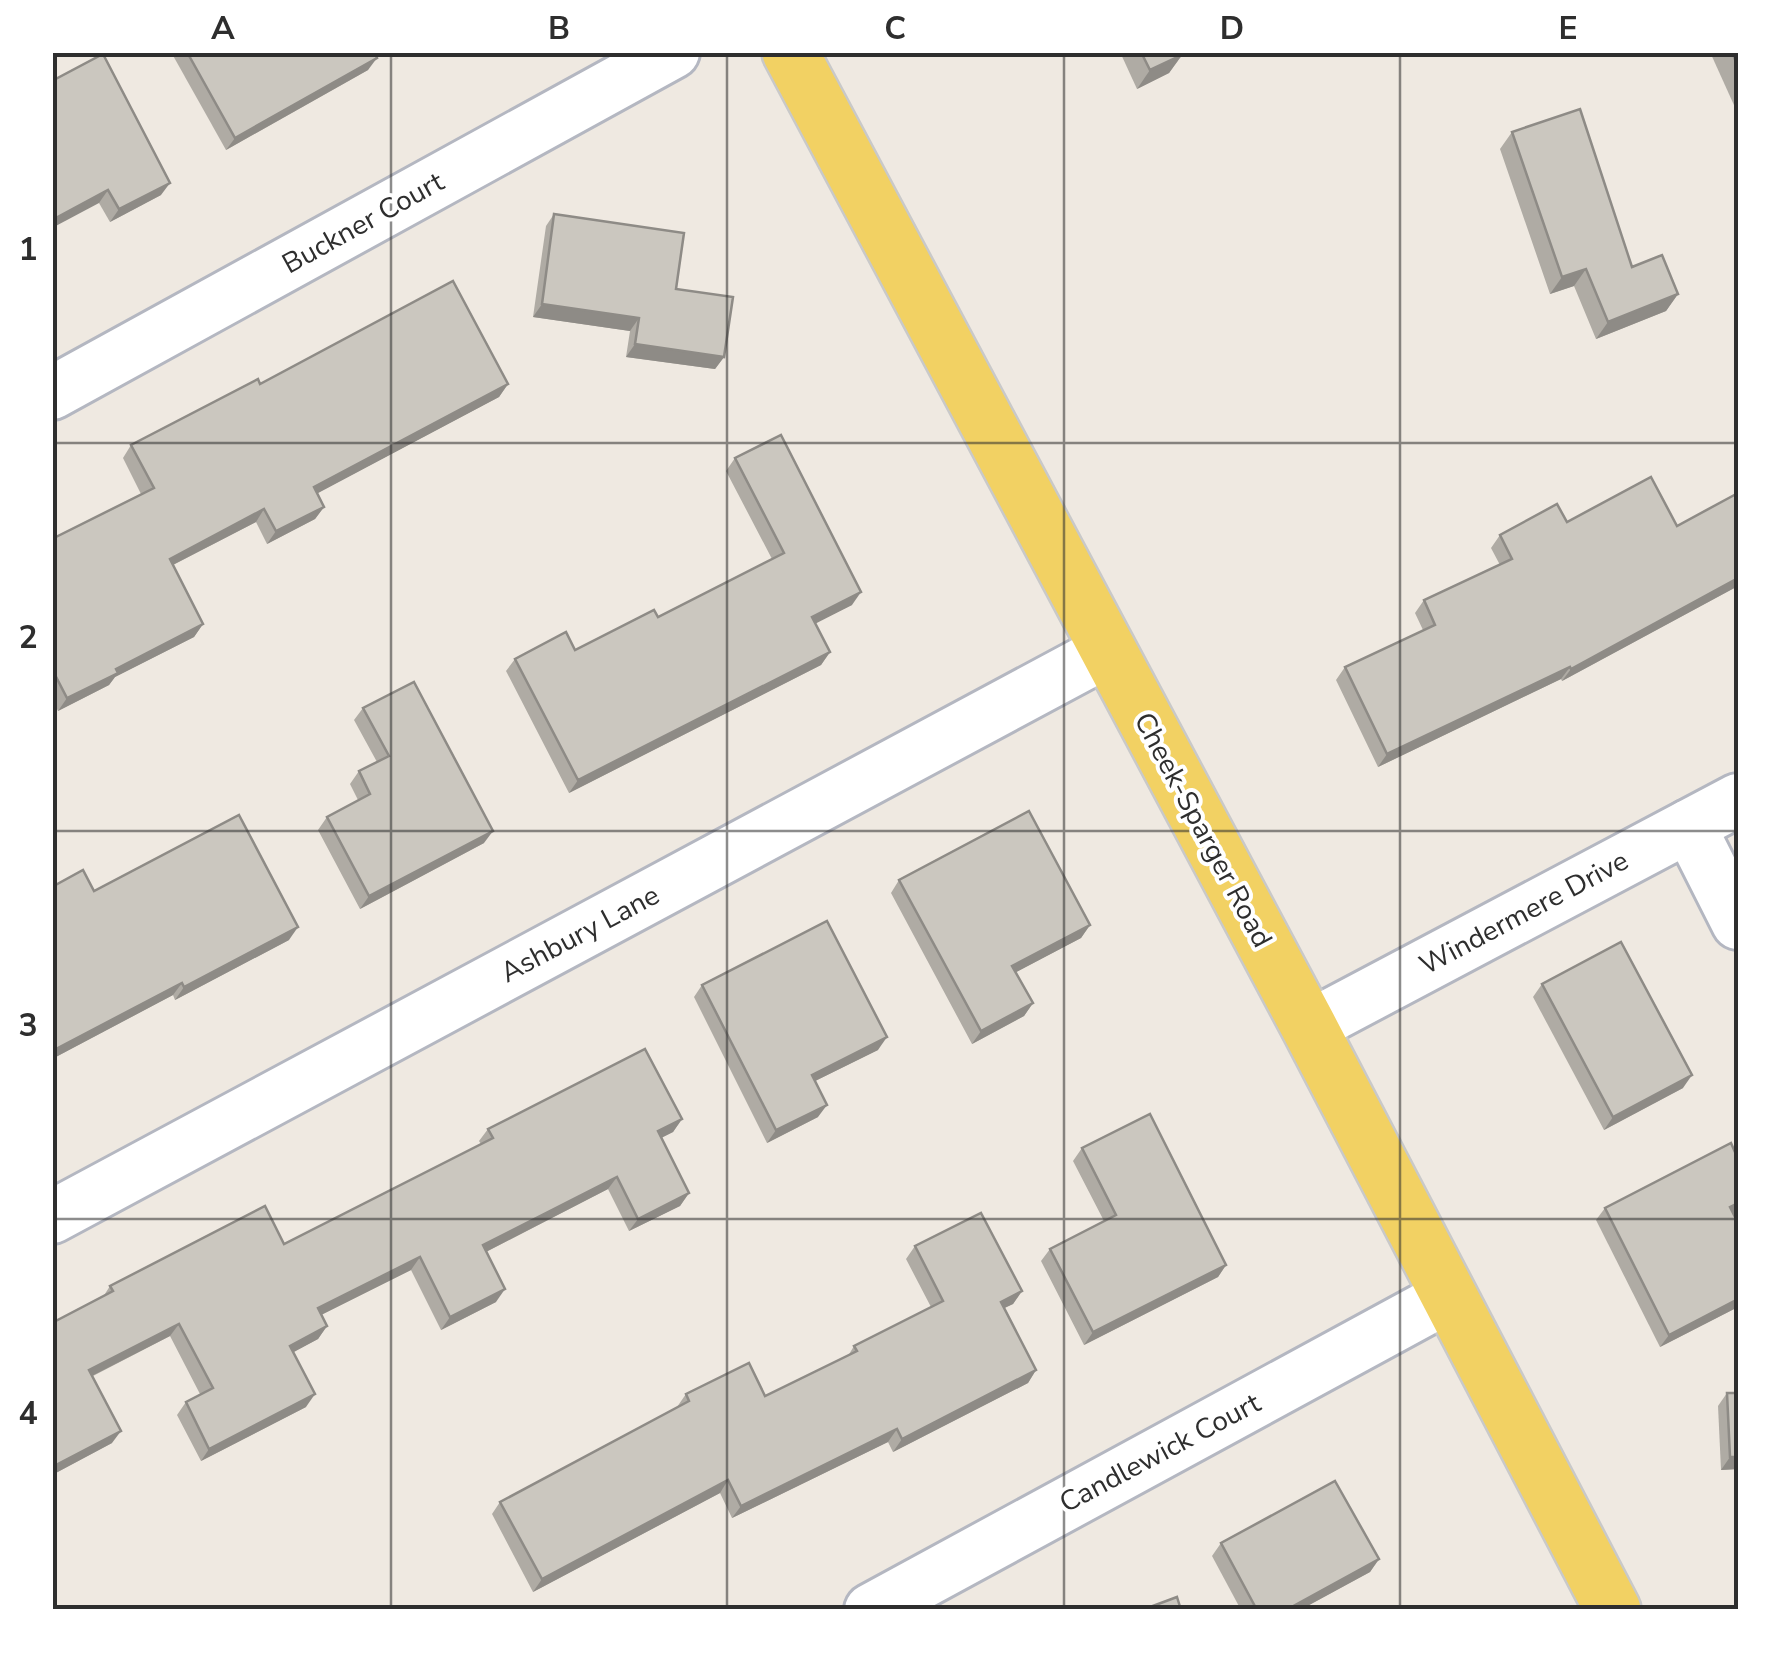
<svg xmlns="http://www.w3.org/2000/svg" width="1791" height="1662" font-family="'Nunito Sans',sans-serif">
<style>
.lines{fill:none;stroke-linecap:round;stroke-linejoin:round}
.minor-casing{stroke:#b4b7c1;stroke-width:58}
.major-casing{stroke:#c9c9c9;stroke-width:60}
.minor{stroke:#fff;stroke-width:52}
.major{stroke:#f2d163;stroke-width:55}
.wall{fill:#afaba4}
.shaded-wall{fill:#8e8b86}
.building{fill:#cbc7bf;stroke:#8e8b86;stroke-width:2.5}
.grid{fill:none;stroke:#2e2e2e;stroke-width:2.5;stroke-opacity:0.55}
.labels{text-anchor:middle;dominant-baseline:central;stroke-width:8;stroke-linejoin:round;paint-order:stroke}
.street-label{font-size:28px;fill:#2e2e2e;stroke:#fff}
.neatline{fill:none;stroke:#2e2e2e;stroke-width:4}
.grid-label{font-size:32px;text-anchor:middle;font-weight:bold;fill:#2e2e2e}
</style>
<rect width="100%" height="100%" fill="#efe9e1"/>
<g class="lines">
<defs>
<g id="minor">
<path d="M52,393L673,52"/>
<path d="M1689,826L1738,923"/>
<path d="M1309,1027L1738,800"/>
<path d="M52,1217L1107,651"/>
<path d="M871,1610L1449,1296"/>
</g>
<path id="major" d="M790,52L1309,1027L1613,1610"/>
</defs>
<!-- minor casing -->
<use href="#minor" class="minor-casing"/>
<!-- major casing -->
<use href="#major" class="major-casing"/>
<!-- minor -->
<use href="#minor" class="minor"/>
<!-- major -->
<use href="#major" class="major"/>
</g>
<!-- wall -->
<g class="wall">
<path d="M171,52H374L368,70L226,150Z"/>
<path d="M1120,52H1181L1182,55L1169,73L1137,89Z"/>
<path d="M1710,52H1738V114Z"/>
<path d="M52,81L161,195L110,222L99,203Z"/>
<path d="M1512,132L1632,267L1678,294L1666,311L1596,339L1574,286L1550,294L1500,149Z"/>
<path d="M554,214L676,289L724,357L715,369L626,357L630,331L533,317L546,226Z"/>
<path d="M260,384H508L499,397L317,493L324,507L315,519L267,544L256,522L173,565L203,624L194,637L115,677L109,685L58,711L52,699V539L141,494L123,458L131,445Z"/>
<path d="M735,458L852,605L815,623L830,652L821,665L569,793L506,671L515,659L575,650L658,617L772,559L726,471Z"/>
<path d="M1738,493V586L1562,681L1561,679L1378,767L1336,680L1345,667L1423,630L1415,613L1424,600L1500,565L1491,548L1500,535L1567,522L1677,526Z"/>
<path d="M363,708L484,843L360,909L318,830L327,817L358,800L350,784L359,771L377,762L354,720Z"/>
<path d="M899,880L1090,925L1081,938L1016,972L1033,1003L1024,1016L972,1044L891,893Z"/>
<path d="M52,887L94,891L289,940L175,1000L173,995L52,1059Z"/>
<path d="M1542,984L1683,1088L1604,1130L1533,997Z"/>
<path d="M702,985L878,1050L815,1081L818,1117L767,1143L694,997Z"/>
<path d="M682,1119L673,1132L661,1138L689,1193L680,1206L629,1231L608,1189L486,1252L496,1302L441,1330L411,1270L321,1315L327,1326L318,1339L293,1352L306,1407L201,1461L177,1415L186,1402L200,1394L170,1336L93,1376L112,1443L52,1475V1323L103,1297L110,1286L284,1244L481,1144L479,1141L488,1129Z"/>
<path d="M1082,1148L1226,1265L1218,1277L1084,1345L1041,1261L1050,1249L1104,1221L1073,1161Z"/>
<path d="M1605,1208L1738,1223V1307L1660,1347L1596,1220Z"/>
<path d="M915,1246L1022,1291L1013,1304L1004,1308L1036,1370L1028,1383L893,1452L888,1442L732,1518L720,1493L533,1592L492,1514L500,1502L677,1407L686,1394L765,1396L848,1356L854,1346L931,1307L906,1259Z"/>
<path d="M1727,1393H1738V1469L1721,1470L1718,1406Z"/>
<path d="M1221,1543L1379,1559L1370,1572L1300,1610H1241L1212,1556Z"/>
</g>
<!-- shaded-wall -->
<g class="shaded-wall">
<path d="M1182,55L1169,73L1137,89L1150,70Z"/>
<path d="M377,58L368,70L226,150L235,138Z"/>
<path d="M170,183L161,195L110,222L119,209Z"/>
<path d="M108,190L99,203L52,228V220Z"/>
<path d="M1586,269L1574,286L1550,294L1562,277Z"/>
<path d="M1678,294L1666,311L1596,339L1608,322Z"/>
<path d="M542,304L639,318L630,331L533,317Z"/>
<path d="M635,344L724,357L715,369L626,357Z"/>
<path d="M508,384L499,397L305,500L314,487Z"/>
<path d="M324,507L315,519L267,544L276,531Z"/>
<path d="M264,509L256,522L161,571L170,559Z"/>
<path d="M1738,578V586L1562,681L1571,669Z"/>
<path d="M861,592L852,605L803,630L812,617Z"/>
<path d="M203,624L194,637L115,677L109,685L58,711L67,698L116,669Z"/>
<path d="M830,652L821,665L569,793L578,780Z"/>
<path d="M1570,667L1561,679L1378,767L1387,754Z"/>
<path d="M493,831L484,843L360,909L369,896Z"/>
<path d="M1090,925L1081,938L1003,979L1012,966Z"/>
<path d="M298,927L289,940L175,1000L184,987Z"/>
<path d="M182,983L173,995L52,1059V1051Z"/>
<path d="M1033,1003L1024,1016L972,1044L981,1031Z"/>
<path d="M887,1037L878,1050L803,1087L812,1075Z"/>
<path d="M1692,1075L1683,1088L1604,1130L1613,1117Z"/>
<path d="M827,1105L818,1117L767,1143L776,1130Z"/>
<path d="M682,1119L673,1132L649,1144L658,1131Z"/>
<path d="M617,1177L608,1189L474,1258L483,1245Z"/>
<path d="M689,1193L680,1206L629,1231L638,1219Z"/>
<path d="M1738,1203V1211L1721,1220L1730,1207Z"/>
<path d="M420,1257L411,1270L309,1321L318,1308Z"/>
<path d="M1226,1265L1218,1277L1084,1345L1093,1332Z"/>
<path d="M505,1289L496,1302L441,1330L450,1317Z"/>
<path d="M1022,1291L1013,1304L992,1314L1001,1302Z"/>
<path d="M1738,1299V1307L1660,1347L1669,1335Z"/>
<path d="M179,1324L170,1336L80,1382L89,1370Z"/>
<path d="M327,1326L318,1339L281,1359L290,1346Z"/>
<path d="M1036,1370L1028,1383L893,1452L902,1439Z"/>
<path d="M315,1394L306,1407L201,1461L209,1449Z"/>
<path d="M897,1429L888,1442L732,1518L741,1506Z"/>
<path d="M121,1431L112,1443L52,1475V1467Z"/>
<path d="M1730,1457H1738V1469L1721,1470Z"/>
<path d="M728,1480L720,1493L533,1592L542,1579Z"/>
<path d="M1379,1559L1370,1572L1300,1610H1286Z"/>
</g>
<!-- building -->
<g class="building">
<path d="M187,52H374L377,58L235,138Z"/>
<path d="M1141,52H1181L1182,55L1150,70Z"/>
<path d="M1732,52H1738V67Z"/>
<path d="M103,54L170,183L119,209L108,190L52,220V81Z"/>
<path d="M1580,109L1632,267L1662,255L1678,294L1608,322L1586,269L1562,277L1512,132Z"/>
<path d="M554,214L684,233L676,289L733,297L724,357L635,344L639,318L542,304Z"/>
<path d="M453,281L508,384L314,487L324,507L276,531L264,509L170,559L203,624L116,669L118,673L67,698L52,669V539L154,488L131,445L258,379L260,384Z"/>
<path d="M781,435L861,592L812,617L830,652L578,780L515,659L566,632L575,650L654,610L658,617L784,553L735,458Z"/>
<path d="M1651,477L1677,526L1738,493V578L1571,669L1570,667L1387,754L1345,667L1435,625L1424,600L1512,559L1500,535L1557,504L1567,522Z"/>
<path d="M414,682L493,831L369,896L327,817L370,794L359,771L389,756L363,708Z"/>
<path d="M1029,811L1090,925L1012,966L1033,1003L981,1031L899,880Z"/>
<path d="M239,815L298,927L184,987L182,983L52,1051V887L83,870L94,891Z"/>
<path d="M827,921L887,1037L812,1075L827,1105L776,1130L702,985Z"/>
<path d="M1621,942L1692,1075L1613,1117L1542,984Z"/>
<path d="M645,1049L682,1119L658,1131L689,1193L638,1219L617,1177L483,1245L505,1289L450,1317L420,1257L318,1308L327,1326L290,1346L315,1394L209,1449L186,1402L213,1388L179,1324L89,1370L121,1431L52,1467V1323L113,1291L110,1286L265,1206L284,1244L493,1138L488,1129Z"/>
<path d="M1150,1114L1226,1265L1093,1332L1050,1249L1116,1215L1082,1148Z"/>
<path d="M1731,1143L1738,1159V1203L1730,1207L1738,1223V1299L1669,1335L1605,1208Z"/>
<path d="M981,1213L1022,1291L1001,1302L1036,1370L902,1439L897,1429L741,1506L728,1480L542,1579L500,1502L689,1401L686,1394L749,1363L765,1396L857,1351L854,1346L943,1301L915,1246Z"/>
<path d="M1727,1393H1738V1457H1730Z"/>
<path d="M1335,1481L1379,1559L1286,1610H1257L1221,1543Z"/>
<path d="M1177,1597L1181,1610H1142Z"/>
</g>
<!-- grid -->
<path class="grid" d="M391,52V1610M727,52V1610M1064,52V1610M1400,52V1610M52,443H1738M52,831H1738M52,1219H1738"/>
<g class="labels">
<!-- street labels -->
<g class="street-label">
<text transform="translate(363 223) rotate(-29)">Buckner Court</text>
<text transform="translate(1203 830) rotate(62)">Cheek-Sparger Road</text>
<text transform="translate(1524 913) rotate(-28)">Windermere Drive</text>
<text transform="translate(580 934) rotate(-28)">Ashbury Lane</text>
<text transform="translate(1160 1453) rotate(-28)">Candlewick Court</text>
</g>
</g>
<!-- border -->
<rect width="1791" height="1662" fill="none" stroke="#ffffff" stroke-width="110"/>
<rect x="55" y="55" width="1681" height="1552" class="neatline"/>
<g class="grid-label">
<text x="223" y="39">A</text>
<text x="559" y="39">B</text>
<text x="895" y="39">C</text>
<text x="1232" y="39">D</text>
<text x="1568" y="39">E</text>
<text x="28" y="260">1</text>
<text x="28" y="648">2</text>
<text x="28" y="1036">3</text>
<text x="28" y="1424">4</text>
</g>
</svg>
